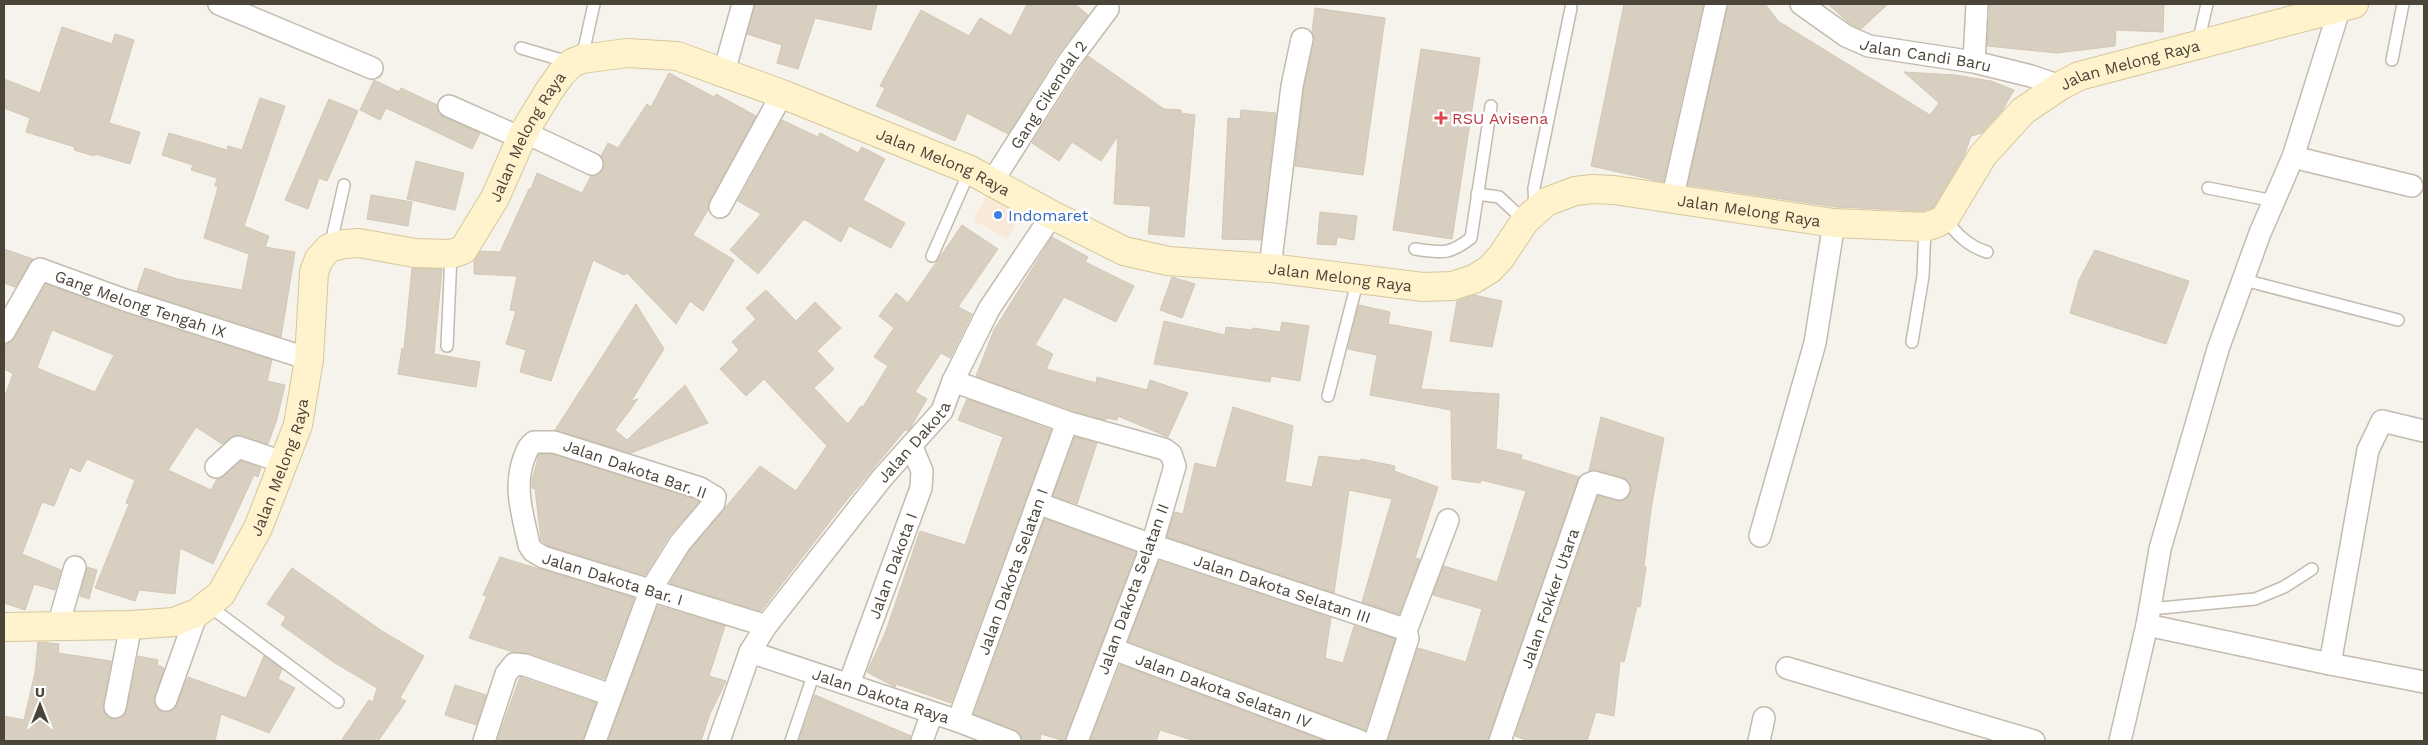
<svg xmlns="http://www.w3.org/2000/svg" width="2428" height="745" font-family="'Work Sans',sans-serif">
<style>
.commercial{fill:#f7ead8}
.building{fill:#d8cfc1;stroke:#d3c7b4;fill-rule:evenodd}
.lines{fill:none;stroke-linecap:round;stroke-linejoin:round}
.lane-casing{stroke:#c2bbae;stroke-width:14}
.street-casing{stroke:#c2bbae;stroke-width:24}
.secondary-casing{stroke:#d6c79b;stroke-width:30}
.lane{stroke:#fff;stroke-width:11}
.street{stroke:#fff;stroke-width:21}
.secondary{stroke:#fff3cd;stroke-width:28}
.health-dot{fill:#e0444e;stroke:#fff;stroke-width:2}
.shop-dot{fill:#3f7fe0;stroke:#fff;stroke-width:2}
.labels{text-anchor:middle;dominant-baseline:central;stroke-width:5;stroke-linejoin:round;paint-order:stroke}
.street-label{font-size:16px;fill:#4b4439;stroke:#fff}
.health-label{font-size:16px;fill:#be3a42;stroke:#fff;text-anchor:start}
.shop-label{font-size:16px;fill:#366cbe;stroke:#fff;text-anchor:start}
</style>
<rect width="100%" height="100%" fill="#f6f3ec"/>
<!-- commercial -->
<path class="commercial" d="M989,191L1023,210L1007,239L973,220Z"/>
<!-- building -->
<g class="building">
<path d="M755,4H877L871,30L815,18L798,69L777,63L782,45L747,34Z"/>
<path d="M1027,4H1075L1088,15L1058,54L1008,134L967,113L955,141L876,106L885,88L880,86L921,10L969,36L980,18L1011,36Z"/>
<path d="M1624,4H1703L1663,182L1591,166Z"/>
<path d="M1728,4H1765L1778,21L1930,115L1939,103L1904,72L1955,75L1991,81L2014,90L2002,111L1982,133L1971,136L1965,154L1934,207L1923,211L1836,207L1688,185Z"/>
<path d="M1828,4H1888L1861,29L1849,23Z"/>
<path d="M1990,4H2164L2163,32L2116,30L2115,46L2057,53L1987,46Z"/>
<path d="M1315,8L1385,18L1363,175L1295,166L1304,88L1314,42L1312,32Z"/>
<path d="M62,27L112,44L115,34L134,40L109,123L140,132L130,164L95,154L94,156L74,150L75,147L26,132L30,118L4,108V79L40,93Z"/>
<path d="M1421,49L1480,58L1452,239L1393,230Z"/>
<path d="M1088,56L1164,109L1181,110V113L1195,115L1184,237L1148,234L1151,206L1114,204L1118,136L1101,161L1072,142L1059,161L1032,143Z"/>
<path d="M669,73L714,97L716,94L756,116L709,201L708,210L693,235L734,260L703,311L690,301L676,324L627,273L624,275L593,260L551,381L520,372L526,350L506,344L516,311L510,310L517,276L474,274V260L481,251L500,252L529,189H531L537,173L582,193L591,176L599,174L603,170L604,162L601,156L608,143L618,148L647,104L651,107Z"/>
<path d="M374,80L399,92L401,88L437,105L439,113L444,117L480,133L472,149L386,108L380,120L360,110Z"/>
<path d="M260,98L285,106L244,226L269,236L265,247L295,252L281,337L137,291L145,268L177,279L242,290L249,254L204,238L218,187L215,186L217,178L191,170L193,165L162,155L169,133L227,150L228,146L242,150Z"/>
<path d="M329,99L358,111L327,181L319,178L308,209L285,200Z"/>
<path d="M1241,110L1276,113L1261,240L1222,239L1228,118L1240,119Z"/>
<path d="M782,120L818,137L820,133L845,146L844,148L847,147L858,153L862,147L885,159L863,200L905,223L891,248L849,226L841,242L804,219L758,274L730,250L761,214L738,201Z"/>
<path d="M416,161L464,173L455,210L407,199Z"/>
<path d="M371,195L412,202L408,226L367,219Z"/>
<path d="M1320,212L1357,216L1354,240L1337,237L1336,245L1317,244Z"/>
<path d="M962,225L998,249L958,307L972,314L950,358L941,353L915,392L927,399L909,430H905L842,506L761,611L670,583L690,550L760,466L796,491L827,446L764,379L746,396L720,369L739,350L732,342L756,319L746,308L766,290L796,321L815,302L841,328L817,351L834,369L814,388L848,424L861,406L863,407L888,366L874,357L894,328L879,316L896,293L908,303Z"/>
<path d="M1052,237L1088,257L1085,262L1134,286L1116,322L1064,297L1035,345L1053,354L1046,369L1096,383L1097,377L1147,390L1150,380L1188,393L1168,437L1118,416L1117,420L1106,418L1105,420L1071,410L976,376L994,330Z"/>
<path d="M4,249L33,259L15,287L4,283Z"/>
<path d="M2095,250L2189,281L2166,344L2070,313L2079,280Z"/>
<path d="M412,268L442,269L434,354L480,362L476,387L398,374L402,348L404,349Z"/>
<path d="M1172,277L1195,284L1182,318L1160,310Z"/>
<path d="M46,284L121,312L272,360L267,381L285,385L277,419L268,444L236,435L222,444L196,427L168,470L211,490L217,479L224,476L241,461L261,468L258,477L254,475L213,564L180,548L175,594L139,590L135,601L95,588L129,504L126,503L135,480L87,459L80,472L70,467L54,506L42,502L22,554L61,570L55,590L34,584L25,610L4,603V398L13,374L4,369V349L6,344L15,338ZM52,330L114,355L95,392L37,368Z"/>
<path d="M1474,295L1502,301L1492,347L1450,341L1457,301Z"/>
<path d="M636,304L664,349L631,401L638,399L615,430L627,440L685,385L708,423L631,453L555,430Z"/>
<path d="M1359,305L1390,312L1388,324L1432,332L1421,389L1499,394L1496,449L1522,455L1521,459L1579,477L1487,741H1388L1418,648L1466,662L1482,609L1433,595L1444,566L1497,582L1526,491L1481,480L1480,483L1452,479L1451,410L1370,395L1377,355L1348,349Z"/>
<path d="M1164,321L1225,335L1226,327L1252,330L1253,328L1280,332L1282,322L1309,326L1300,381L1271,376L1270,382L1154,364Z"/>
<path d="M967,399L1051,430L951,703L896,684L895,687L867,672L886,631L920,531L965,545L1003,437L958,420Z"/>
<path d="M1233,407L1293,426L1285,482L1312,487L1319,456L1360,461L1361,459L1395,466L1394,471L1438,487L1415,558L1420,559L1399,614L1362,602L1392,499L1349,490L1334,593L1167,537L1175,512L1183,514L1195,463L1216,468Z"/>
<path d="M1601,417L1664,438L1651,509L1644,566L1646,567L1640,607L1637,606L1624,662L1620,661L1614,716L1596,712L1587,741H1529L1515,736L1598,496L1622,501L1627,498L1631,492V485L1623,477L1597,470L1589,471Z"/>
<path d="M1075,437L1097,443L1077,504L1053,496Z"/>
<path d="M552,454L695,499L699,502L669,536L645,575L548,546L541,540L535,489L532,488V481L539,454Z"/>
<path d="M1045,519L1136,552L1065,741L1041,734L1040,741H1022L1020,734L1015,730L974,714Z"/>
<path d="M500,557L634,598L604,679L529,653L513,652L469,638L487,596L483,595Z"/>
<path d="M1159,561L1331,618L1325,658L1343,663L1354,626L1395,639L1365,730L1128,641Z"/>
<path d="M87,567L97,570L89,599L80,596Z"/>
<path d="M292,568L382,631L424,656L400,698L406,701L378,741H341L369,700L373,702L377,688L335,663L281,625L286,617L267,604Z"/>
<path d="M658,606L725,626L709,676L726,681L710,714L701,741H608Z"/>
<path d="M38,642L59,644L58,653L111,661L103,705L106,716L113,719L124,716L127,710L138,656L158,660L157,665L164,668L154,702L157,708L162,712L174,709L188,677L246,698L264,656L282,669L278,679L295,688L269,733L221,714L215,741H4V716L24,720L35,673Z"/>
<path d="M1120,665L1325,741H1195L1160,730L1156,741H1090Z"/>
<path d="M520,677L596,703L583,741H497Z"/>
<path d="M455,685L486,695L476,725L445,715Z"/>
<path d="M815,695L911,736L910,741H799Z"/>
</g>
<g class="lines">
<defs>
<g id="lane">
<path d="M2198,43L2207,4"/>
<path d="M521,48L572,63"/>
<path d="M582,58L594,4"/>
<path d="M2392,60L2403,4"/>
<path d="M2208,188L2274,201"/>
<path d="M1477,194L1499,197L1525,221"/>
<path d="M1535,208L1534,188L1571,8"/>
<path d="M1945,218C1956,234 1968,246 1987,252"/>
<path d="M330,247L344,185"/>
<path d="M1415,249C1442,253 1449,255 1471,238L1491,106"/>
<path d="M932,256L970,170"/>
<path d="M2244,280L2398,320"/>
<path d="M1912,342L1923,276L1925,227"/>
<path d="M447,346L451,254"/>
<path d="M1328,396L1358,279"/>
<path d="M209,606L338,702"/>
<path d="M2150,609L2255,599L2284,587L2312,569"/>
<path d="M791,741L814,673"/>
</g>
<g id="street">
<path d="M219,4L372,68"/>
<path id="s1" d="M1801,4L1846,36L1869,46L1974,62L2031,76L2060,86"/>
<path d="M1974,62L1977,4"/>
<path d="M724,72L743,4"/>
<path d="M449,106L521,138"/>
<path d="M524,132L592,164"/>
<path d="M2293,157L2412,186"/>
<path id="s2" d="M992,182L1069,61L1108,9"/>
<path d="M1672,200L1716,4"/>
<path d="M720,207L782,94"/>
<path d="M1270,268L1292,86L1302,39"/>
<path id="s3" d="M4,332L40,269L125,300L309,359"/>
<path d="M953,381L1067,422L1164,449L1171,454L1175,466L1152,545L1077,741"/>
<path d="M216,467L238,447L285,463"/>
<path id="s4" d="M1037,503L1152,545L1401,628L1406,631L1408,638L1375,741"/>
<path d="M1760,536L1815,343L1834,223"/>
<path d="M2147,625L2330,664L2368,450L2382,421L2424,431"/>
<path d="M58,626L75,567"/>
<path d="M1406,631L1448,520"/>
<path id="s5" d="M1113,649L1360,741"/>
<path id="s6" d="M750,652L958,721L1010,741"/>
<path d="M2330,664L2424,682"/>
<path d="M1787,668L2034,741"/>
<path id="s7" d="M849,684L921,488L922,471L912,447"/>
<path d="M166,700L197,613"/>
<path d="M115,707L131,625"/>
<path id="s8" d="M958,721L1067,422"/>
<path d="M484,741L506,674L514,664L525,665L611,695"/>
<path id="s9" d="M595,741L650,591L680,543L714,503L715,497L700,488L554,442H534C528,446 527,451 524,458C513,488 523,515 529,545L533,551L543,557L754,622L766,626"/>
<path id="s10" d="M719,741L750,652L766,626L882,478L942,411L953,381L989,309L1052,215"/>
<path d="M922,741L932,713"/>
<path id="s11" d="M1500,741L1589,484L1594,482L1619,489"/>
<path d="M1759,741L1764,718"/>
<path d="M2120,741L2147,625L2160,549L2218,349L2260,233L2293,157L2340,7"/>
</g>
<g id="secondary">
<path id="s12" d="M4,627L131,625L174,622L197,613L221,594L258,528L298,425L309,359L314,272L319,259L329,248L344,244L359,243L415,253L451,254L463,250L495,198L524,132L549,91L561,74L572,63L582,59L627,53L677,56L782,94L970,170L1052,215L1124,251L1168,261L1270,268L1423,287L1452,286L1474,279L1490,269L1501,257L1525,221L1546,202L1575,191L1592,189L1614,190L1834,223L1925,227L1937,223L1945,218L1983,155L2023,111L2060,86L2079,76L2354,4"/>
</g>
</defs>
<!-- lane casing -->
<use href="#lane" class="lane-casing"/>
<!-- street casing -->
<use href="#street" class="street-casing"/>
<!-- secondary casing -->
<use href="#secondary" class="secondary-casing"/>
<!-- lane -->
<use href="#lane" class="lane"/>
<!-- street -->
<use href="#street" class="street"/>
<!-- secondary -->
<use href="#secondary" class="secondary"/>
</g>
<!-- markers -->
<path class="health-dot" d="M1438.5 110.5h5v5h5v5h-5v5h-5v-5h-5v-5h5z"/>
<circle class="shop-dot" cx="998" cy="215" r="5"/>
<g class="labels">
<!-- street labels -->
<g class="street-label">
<text stroke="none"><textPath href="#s1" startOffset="138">Jalan Candi Baru</textPath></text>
<text stroke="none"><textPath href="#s12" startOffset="2660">Jalan Melong Raya</textPath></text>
<text stroke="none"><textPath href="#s2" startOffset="104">Gang Cikendal 2</textPath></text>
<text stroke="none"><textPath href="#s12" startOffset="861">Jalan Melong Raya</textPath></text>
<text stroke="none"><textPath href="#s12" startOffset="1341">Jalan Melong Raya</textPath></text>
<text stroke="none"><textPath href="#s12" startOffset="2210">Jalan Melong Raya</textPath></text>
<text stroke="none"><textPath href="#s12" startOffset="1761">Jalan Melong Raya</textPath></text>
<text stroke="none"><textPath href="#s3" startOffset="179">Gang Melong Tengah IX</textPath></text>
<text stroke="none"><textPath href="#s10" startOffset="361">Jalan Dakota</textPath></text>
<text stroke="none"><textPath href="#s12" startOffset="366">Jalan Melong Raya</textPath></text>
<text transform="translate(635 469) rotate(19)">Jalan Dakota Bar. II</text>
<text stroke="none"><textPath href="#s7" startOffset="126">Jalan Dakota I</textPath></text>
<text stroke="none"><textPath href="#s8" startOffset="159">Jalan Dakota Selatan I</textPath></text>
<text stroke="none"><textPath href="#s9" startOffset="665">Jalan Dakota Bar. I</textPath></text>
<text transform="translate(1133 589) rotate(-70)">Jalan Dakota Selatan II</text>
<text stroke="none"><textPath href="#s4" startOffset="260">Jalan Dakota Selatan III</textPath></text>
<text stroke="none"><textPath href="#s11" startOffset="151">Jalan Fokker Utara</textPath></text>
<text stroke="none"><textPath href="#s5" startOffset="118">Jalan Dakota Selatan IV</textPath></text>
<text stroke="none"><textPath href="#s6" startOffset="138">Jalan Dakota Raya</textPath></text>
</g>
<!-- health labels -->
<g class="health-label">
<text x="1452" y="118">RSU Avisena</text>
</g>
<!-- shop labels -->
<g class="shop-label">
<text x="1008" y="215">Indomaret</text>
</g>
</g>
<!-- border -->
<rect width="2428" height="745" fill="none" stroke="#4b4439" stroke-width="10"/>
<!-- north arrow -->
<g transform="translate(40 705)" stroke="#ffffff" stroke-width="4" paint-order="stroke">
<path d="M0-4L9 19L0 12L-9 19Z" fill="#4b4439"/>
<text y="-8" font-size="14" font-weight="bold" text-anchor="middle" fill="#4b4439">U</text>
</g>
</svg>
